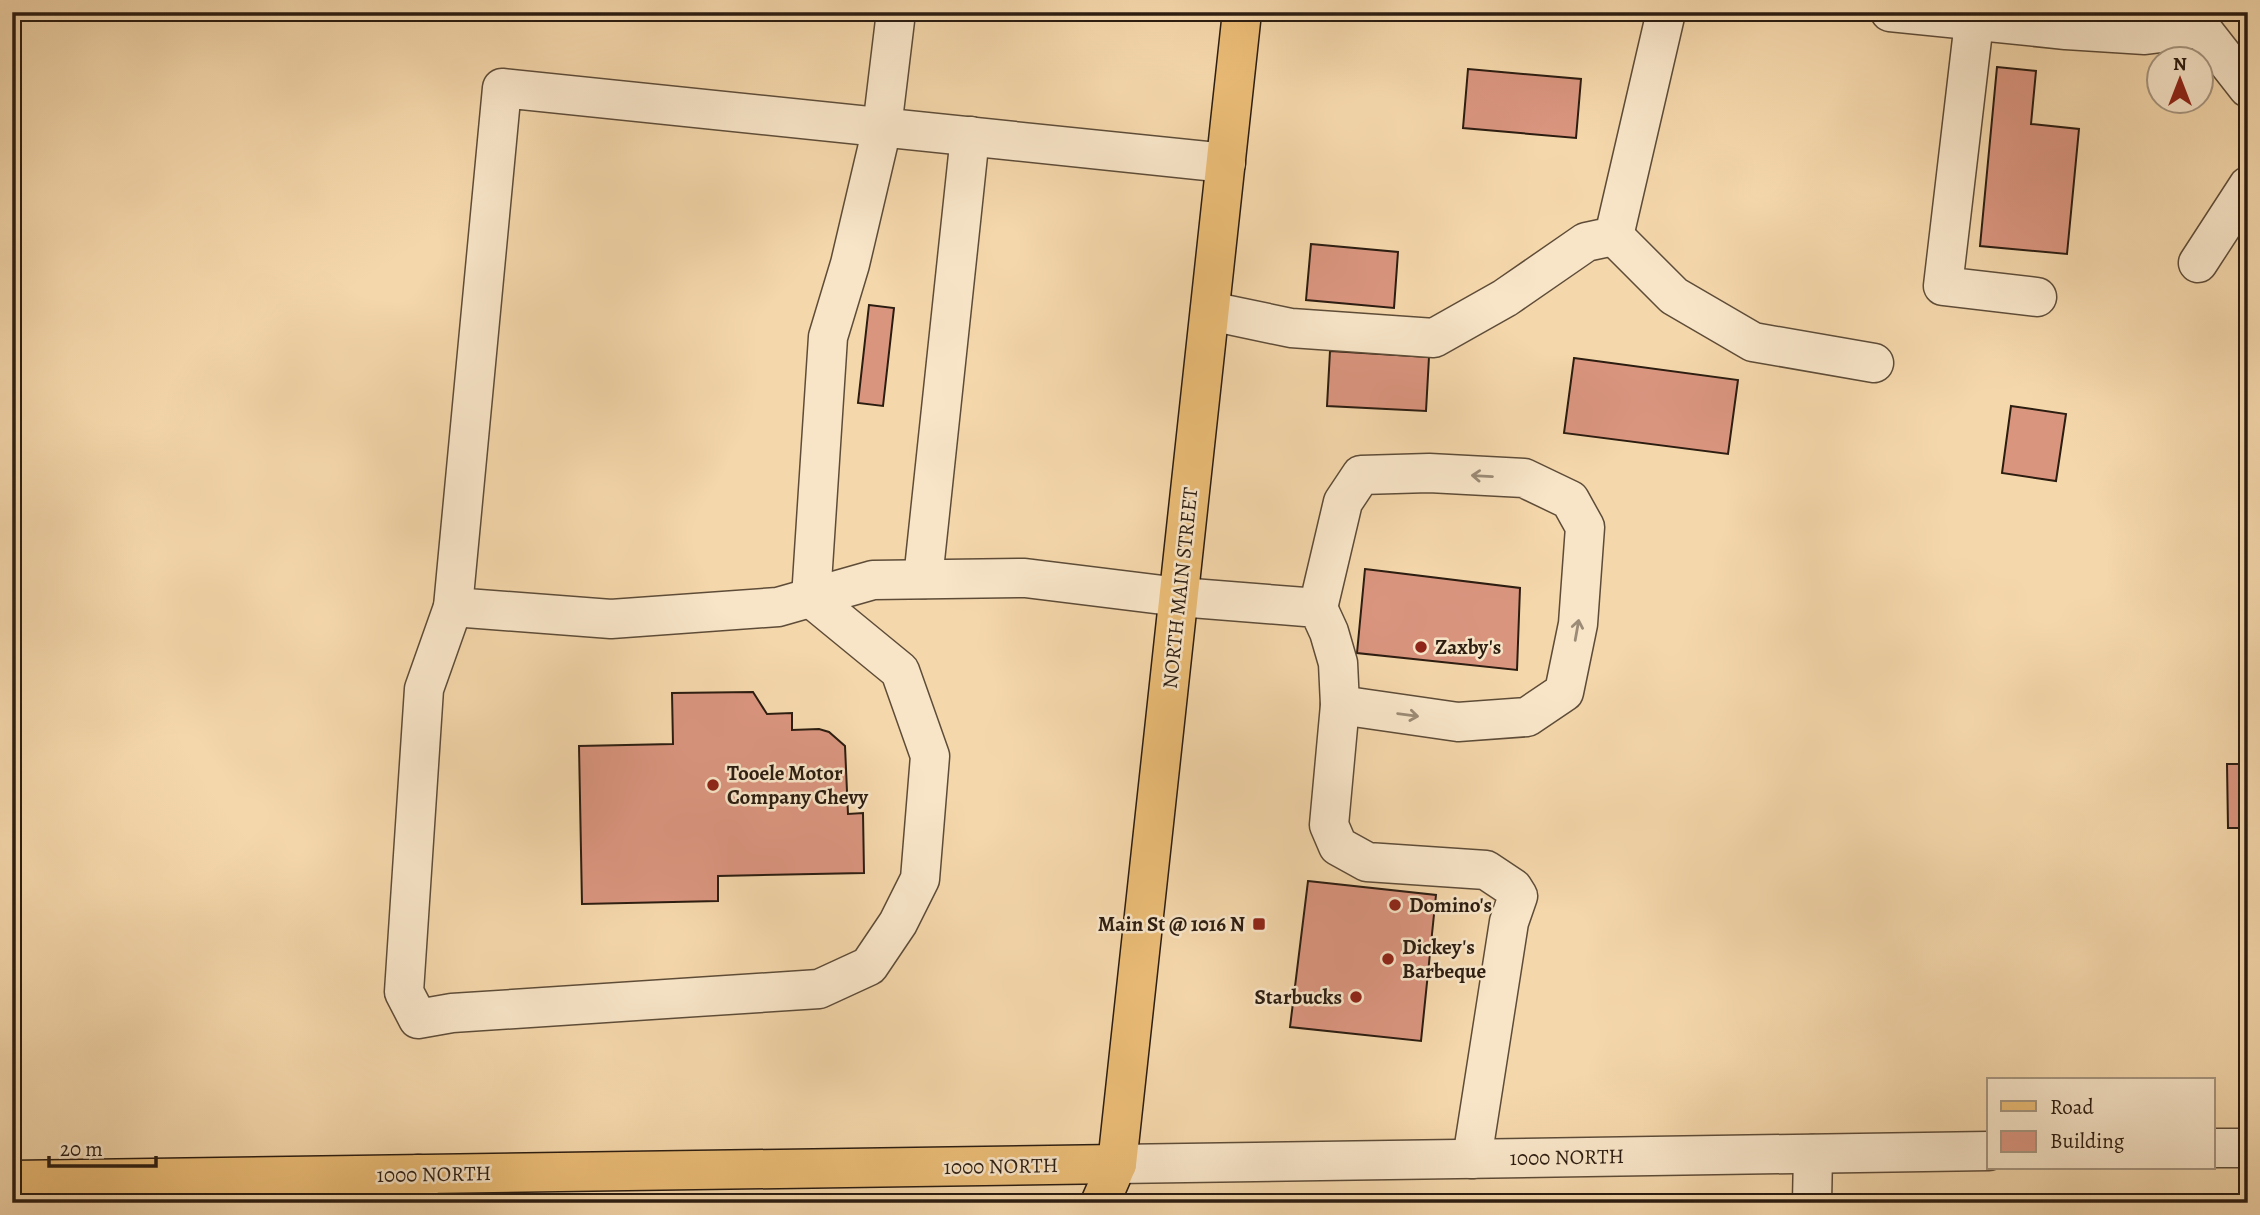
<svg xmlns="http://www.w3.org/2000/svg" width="2260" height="1215" font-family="Alegreya,serif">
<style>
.building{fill:#da957f;stroke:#2c1d11;stroke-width:2}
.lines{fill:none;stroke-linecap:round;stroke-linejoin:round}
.minor-casing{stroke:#5e4c38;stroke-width:41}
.major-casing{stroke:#2c1d11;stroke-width:41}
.highway-casing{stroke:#2c1d11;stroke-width:41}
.minor{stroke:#f8e5c8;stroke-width:38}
.major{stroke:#eabc76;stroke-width:38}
.highway{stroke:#eabc76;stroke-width:38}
.oneway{stroke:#9c8b76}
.poi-dot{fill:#8f2418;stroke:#f8e5c8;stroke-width:2.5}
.labels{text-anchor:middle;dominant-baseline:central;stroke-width:5;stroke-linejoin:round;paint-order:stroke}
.street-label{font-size:21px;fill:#2c1d11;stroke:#f8e5c8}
.poi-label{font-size:21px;font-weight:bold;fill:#2c1d11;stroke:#f8e5c8;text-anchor:start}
</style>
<rect width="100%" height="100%" fill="#f4d7ab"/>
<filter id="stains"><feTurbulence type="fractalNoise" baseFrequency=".00286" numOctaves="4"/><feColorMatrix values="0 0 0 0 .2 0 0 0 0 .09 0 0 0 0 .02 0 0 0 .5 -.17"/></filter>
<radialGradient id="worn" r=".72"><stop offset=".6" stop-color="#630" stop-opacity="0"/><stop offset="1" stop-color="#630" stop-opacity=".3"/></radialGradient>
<!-- building -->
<g class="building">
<path d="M1997,67L2036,71L2031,124L2079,129L2067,254L1980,246Z"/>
<path d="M1468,69L1581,79L1576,138L1463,128Z"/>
<path d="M1311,244L1398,252L1394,308L1306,300Z"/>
<path d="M869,305L894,308L883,406L858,403Z"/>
<path d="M1330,351L1429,357L1426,411L1327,406Z"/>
<path d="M1574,358L1738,380L1728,454L1564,433Z"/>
<path d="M2011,406L2066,414L2056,481L2002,473Z"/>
<path d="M1365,569L1520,588L1517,670L1357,653Z"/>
<path d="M753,692L767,714L792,713V730L819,729L829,732L845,746L848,814L863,813L864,873L718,876V901L582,904L579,746L673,744L672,693Z"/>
<path d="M2227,764H2248V828H2228Z"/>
<path d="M1308,881L1436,895L1421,1041L1290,1027Z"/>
</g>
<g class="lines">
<defs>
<g id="minor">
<path d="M1890,12L2066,30L2145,35L2201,28L2248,88"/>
<path d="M1974,22L1943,286L2037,297"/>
<path d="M1226,163L502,88L453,607L611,619L778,607L873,580L1025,578L1179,597L1318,608L1329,632L1338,663L1340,705L1329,825L1338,846L1367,862L1486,870L1513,888L1518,896L1509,922L1472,1159"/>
<path d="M1614,236L1674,296L1753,342L1874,363"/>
<path d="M2198,263L2248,186"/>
<path d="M1210,311L1291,328L1434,338L1505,298L1586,242L1614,236L1666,12"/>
<path d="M923,579L970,136"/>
<path d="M453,607L424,689L404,992L418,1019L452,1013L819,989L869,966L898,923L920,879L930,756L900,671L811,598L828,337L850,264L882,128L896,12"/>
<path d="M1318,608L1343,502L1361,475L1429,473L1524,478L1570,500L1585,527L1578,624L1564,692L1527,717L1458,722L1340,705"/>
<path d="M2213,1148H2248"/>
<path d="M1117,1164L1989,1151"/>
<path d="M418,1174L419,1203"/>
<path d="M1812,1203L1813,1154"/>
</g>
<path id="major" d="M12,1180L1117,1164"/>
<path id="highway" d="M1100,1203L1117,1164L1242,12"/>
</defs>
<!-- minor casing -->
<use href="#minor" class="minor-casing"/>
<!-- major casing -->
<use href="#major" class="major-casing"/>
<!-- highway casing -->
<use href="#highway" class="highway-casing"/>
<!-- minor -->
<use href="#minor" class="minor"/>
<!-- major -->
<use href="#major" class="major"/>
<!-- highway -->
<use href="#highway" class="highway"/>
</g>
<!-- one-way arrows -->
<defs><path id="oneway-shaft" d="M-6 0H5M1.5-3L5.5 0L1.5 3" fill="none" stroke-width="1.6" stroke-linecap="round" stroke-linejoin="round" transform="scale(1.75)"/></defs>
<g class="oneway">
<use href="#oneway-shaft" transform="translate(1482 476) rotate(-177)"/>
<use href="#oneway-shaft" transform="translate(1577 630) rotate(-80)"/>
<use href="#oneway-shaft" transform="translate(1408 715) rotate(8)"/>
</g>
<!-- markers -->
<g class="poi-dot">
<circle cx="1421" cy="647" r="7"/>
<circle cx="713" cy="785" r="7"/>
<circle cx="1395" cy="905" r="7"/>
<rect x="1252" y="917" width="14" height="14" rx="3.5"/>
<circle cx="1388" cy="959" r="7"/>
<circle cx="1356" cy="997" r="7"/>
</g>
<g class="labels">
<!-- street labels -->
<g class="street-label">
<text transform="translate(1180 588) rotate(-84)">NORTH MAIN STREET</text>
<text transform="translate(1567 1157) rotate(-1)">1000 NORTH</text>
<text transform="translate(1001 1166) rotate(-1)">1000 NORTH</text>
<text transform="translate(434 1174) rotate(-1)">1000 NORTH</text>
</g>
<!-- poi labels -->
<g class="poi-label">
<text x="1435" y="647">Zaxby's</text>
<text x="727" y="773">Tooele Motor<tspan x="727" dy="24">Company Chevy</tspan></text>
<text x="1409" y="905">Domino's</text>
<text x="1245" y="924" text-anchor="end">Main St @ 1016 N</text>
<text x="1402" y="947">Dickey's<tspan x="1402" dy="24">Barbeque</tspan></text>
<text x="1342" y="997" text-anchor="end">Starbucks</text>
</g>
</g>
<!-- margin -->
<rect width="2260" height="1215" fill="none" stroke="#f4d7ab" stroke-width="42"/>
<rect x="14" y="14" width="2232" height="1187" fill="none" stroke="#2c1d11" stroke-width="3.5"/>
<rect x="21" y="21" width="2218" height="1173" fill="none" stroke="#2c1d11" stroke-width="2"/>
<!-- legend -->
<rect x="1987" y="1078" width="228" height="91" fill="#f8e5c8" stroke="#a6957f" stroke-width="2"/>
<rect x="2001" y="1101" width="35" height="10" fill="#eabc76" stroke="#a6957f" stroke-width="2"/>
<text x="2050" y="1114" font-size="21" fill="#2c1d11">Road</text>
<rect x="2001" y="1131" width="35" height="21" fill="#da957f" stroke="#a6957f" stroke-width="2"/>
<text x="2050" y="1148" font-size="21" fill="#2c1d11">Building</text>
<!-- north arrow -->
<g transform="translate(2180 80)"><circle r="33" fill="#f8e5c8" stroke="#a6957f" stroke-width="2"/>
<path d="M0-5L12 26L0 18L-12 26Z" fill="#8f2418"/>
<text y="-10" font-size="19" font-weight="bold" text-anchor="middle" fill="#2c1d11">N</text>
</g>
<!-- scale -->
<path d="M49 1156v10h107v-10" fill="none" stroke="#2c1d11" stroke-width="3.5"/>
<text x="60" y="1156" font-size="21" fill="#2c1d11" stroke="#f8e5c8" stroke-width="5" paint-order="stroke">20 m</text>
<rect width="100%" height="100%" filter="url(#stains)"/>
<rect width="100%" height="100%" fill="url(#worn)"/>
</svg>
